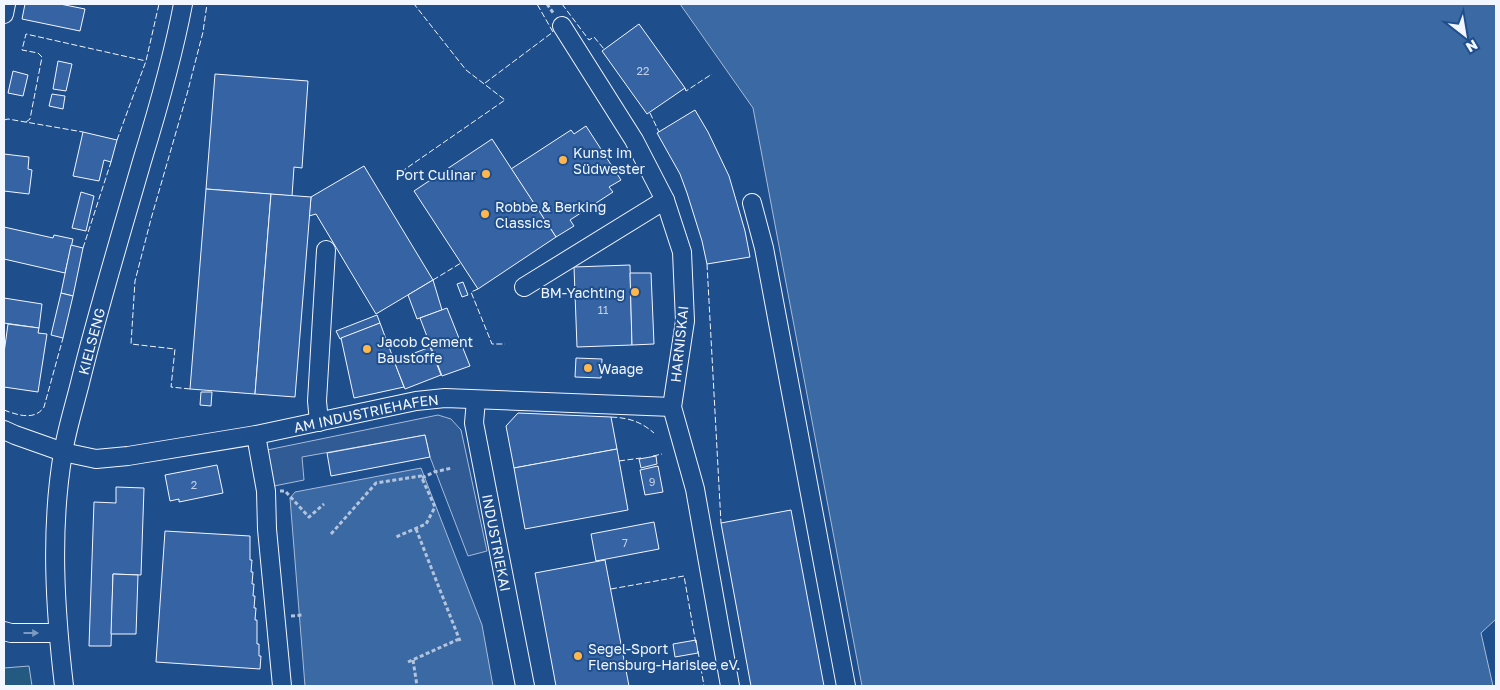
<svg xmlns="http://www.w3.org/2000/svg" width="1500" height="690" font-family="'Golos Text',sans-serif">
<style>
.green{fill:#245a82;stroke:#a8bbd7}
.parking{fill:#305b95;stroke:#a8bbd7}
.water{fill:#3b69a3;stroke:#a8bbd7}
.building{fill:#3563a3;stroke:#f2f6ff}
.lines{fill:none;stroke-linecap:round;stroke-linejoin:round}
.minor-casing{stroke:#f2f6ff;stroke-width:20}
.path{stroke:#b3c4dc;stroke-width:3;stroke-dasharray:4 2.5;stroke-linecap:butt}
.minor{stroke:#1f4e8c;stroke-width:18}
.fence{stroke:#f2f6ff;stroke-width:1;stroke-dasharray:6 2.5;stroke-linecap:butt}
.oneway{fill:#7e9ac0}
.poi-dot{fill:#ffb74d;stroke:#1f4e8c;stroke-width:2}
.labels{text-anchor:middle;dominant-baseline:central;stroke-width:4;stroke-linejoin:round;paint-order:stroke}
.number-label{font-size:11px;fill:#c3d1e8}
.poi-label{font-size:14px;fill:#f2f6ff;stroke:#1f4e8c;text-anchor:start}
.street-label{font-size:14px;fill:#f2f6ff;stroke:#1f4e8c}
</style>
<rect width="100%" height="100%" fill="#1f4e8c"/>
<!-- green -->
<path class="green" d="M29,666L32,686H4V668Z"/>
<!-- parking -->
<path class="parking" d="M438,415L451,419L461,430L487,551L468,556L430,457L425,435L302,457L304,480L274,486L267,450Z"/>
<!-- water -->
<g class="water">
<path d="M680,4H1496V619L1481,633L1493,686H862L753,108Z"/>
<path d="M421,468L482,625L493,686H305L290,498L295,492Z"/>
</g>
<!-- building -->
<g class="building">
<path d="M25,4H60L85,9L80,31L22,19Z"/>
<path d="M639,24L685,88L647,114L602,51Z"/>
<path d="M58,61L72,64L66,91L53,89Z"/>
<path d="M13,71L28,75L23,96L8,93Z"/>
<path d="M215,74L308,81L302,168L294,167L292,196L206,189Z"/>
<path d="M52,94L65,96L63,109L49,106Z"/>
<path d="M695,110L708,132L729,176L745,231L750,257L707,264L702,241L687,193L680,174L657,133Z"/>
<path d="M586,126L621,180L609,187L613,192L570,220L574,226L556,237L511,169L571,130L574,134Z"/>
<path d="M83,132L117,140L111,162L104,160L99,181L73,176Z"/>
<path d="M492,139L556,237L478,289L414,191Z"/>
<path d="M4,154L29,157L28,169L32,170L29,194L4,191Z"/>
<path d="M364,166L433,280L376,314L316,214L309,216L311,197Z"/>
<path d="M206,189L271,194L255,394L190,389Z"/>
<path d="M81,192L94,196L86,231L72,228Z"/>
<path d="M271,194L311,197L295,397L255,394Z"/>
<path d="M4,227L53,238L54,235L73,239L65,273L4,259Z"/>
<path d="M71,245L83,248L73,296L61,293Z"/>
<path d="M630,265L632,345L577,347L574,267Z"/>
<path d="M630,273H651L654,344L632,345Z"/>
<path d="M433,280L442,310L417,319L408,295Z"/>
<path d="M463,282L468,295L462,297L457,284Z"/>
<path d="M61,293L73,296L63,338L51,335Z"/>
<path d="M4,298L42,304L39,328L4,323Z"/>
<path d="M447,308L470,366L442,376L420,318Z"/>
<path d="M377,315L380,323L340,339L336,331Z"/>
<path d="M380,323L404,387L354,398L341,338Z"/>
<path d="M8,324L39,328L38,333L47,334L38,392L4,387V353Z"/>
<path d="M430,347L441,375L405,389L394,361Z"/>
<path d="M576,358L602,359L601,378L575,377Z"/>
<path d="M201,392H212L211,406L200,405Z"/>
<path d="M518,413L611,417L617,449L514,468L506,426Z"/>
<path d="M425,435L430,457L331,476L327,453Z"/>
<path d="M617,449L628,510L525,529L514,468Z"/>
<path d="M656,456L657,464L641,468L639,459Z"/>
<path d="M217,465L223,493L179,502V499L170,501L165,475Z"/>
<path d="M658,466L663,492L645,495L640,470Z"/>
<path d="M116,487L144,488L141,575L113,574L111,646H89L94,502L116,503Z"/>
<path d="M791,510L824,686H751L721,523Z"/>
<path d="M654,522L659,549L596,561L591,534Z"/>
<path d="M165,531L250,536V560H252L251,572H253L252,584H254L253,596H255L254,608H256L255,620H257V644H259V656H261L260,669L156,662Z"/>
<path d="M605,560L629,686H556L535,573Z"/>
<path d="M113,574L138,575L136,634H111Z"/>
<path d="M696,640L698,653L675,657L673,644Z"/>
</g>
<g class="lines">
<defs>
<g id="minor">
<path d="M4,14L6,4"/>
<path d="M562,26L634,140L665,200L682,252L685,321L672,407L695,489L730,686"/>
<path d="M752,203L764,248L846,686"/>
<path d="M524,287L665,200"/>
<path id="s1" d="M476,400L474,423L525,686"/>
<path d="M319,422L317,401L326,250"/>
<path id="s2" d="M4,430L15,435L63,452L96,459L128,456L256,435L416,401L445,398L672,407"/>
<path d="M256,435L266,491L267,529L282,686"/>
<path d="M4,631L11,633H58"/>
<path id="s3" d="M64,686C55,609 50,530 63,453C67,428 75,404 81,379C99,306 121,234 142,161C158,109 173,57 183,4"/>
</g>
</defs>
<!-- minor casing -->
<use href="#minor" class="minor-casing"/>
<!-- path -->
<g class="path">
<path d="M547,4L554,14"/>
<path d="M422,478L434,472L452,468"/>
<path d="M280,491H285L309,517L324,504"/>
<path d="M416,529L460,641"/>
<path d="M331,534L376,483L421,476L435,507L426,524L396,537"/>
<path d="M291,616L302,615"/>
<path d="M413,660L417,686"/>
<path d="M408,662L459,639"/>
</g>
<!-- minor -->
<use href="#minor" class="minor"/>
<!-- fence -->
<g class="fence">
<path d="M562,4L589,40L594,37L604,49"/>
<path d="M485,83L553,32L537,4"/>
<path d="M685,88L686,91L712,74"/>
<path d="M650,113L659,132"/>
<path d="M4,120L8,119L83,132"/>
<path d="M26,122L30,119L42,57L38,53L22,50L26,34L146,61"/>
<path d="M117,140L146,61L159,4"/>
<path d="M401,172L505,100L466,70L414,4"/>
<path d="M83,248L111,162"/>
<path d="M707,264L721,523"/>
<path d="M433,280L461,263"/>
<path d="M478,289L471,292L492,344H505"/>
<path d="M190,389L171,387L175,349L131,344L135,281L151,219L187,94L203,32L207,4"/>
<path d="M4,410C17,415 35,421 44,407L63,338"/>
<path d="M611,417C629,418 640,421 654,433"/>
<path d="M653,456L662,454"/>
<path d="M619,461L641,458"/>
<path d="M611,589L684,576L696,644"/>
<path d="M698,651L704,686"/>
</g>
</g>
<!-- one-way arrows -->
<defs><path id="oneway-solid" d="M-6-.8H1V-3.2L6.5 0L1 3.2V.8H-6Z" transform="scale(1.25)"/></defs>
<use class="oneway" href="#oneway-solid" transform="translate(31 633)"/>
<!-- markers -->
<g class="poi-dot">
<circle cx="563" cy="160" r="5"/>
<circle cx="486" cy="174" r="5"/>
<circle cx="485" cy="214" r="5"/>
<circle cx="635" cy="292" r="5"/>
<circle cx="367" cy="349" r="5"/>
<circle cx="588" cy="368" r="5"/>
<circle cx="578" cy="656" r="5"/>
</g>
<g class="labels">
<!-- number labels -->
<g class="number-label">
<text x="643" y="70">22</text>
<text x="603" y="309">11</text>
<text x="652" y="481">9</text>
<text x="194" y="484">2</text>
<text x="625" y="542">7</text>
</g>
<!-- poi labels -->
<g class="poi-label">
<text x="573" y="152">Kunst im<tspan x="573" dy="16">Südwester</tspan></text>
<text x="476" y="174" text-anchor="end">Port Culinar</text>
<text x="495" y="206">Robbe &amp; Berking<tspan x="495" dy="16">Classics</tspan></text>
<text x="625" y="292" text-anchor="end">BM-Yachting</text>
<text x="377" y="341">Jacob Cement<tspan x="377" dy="16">Baustoffe</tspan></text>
<text x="598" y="368">Waage</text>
<text x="588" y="648">Segel-Sport<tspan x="588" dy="16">Flensburg-Harislee eV.</tspan></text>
</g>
<!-- street labels -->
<g class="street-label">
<text stroke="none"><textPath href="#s3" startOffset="349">KIELSENG</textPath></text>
<text transform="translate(679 344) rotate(-84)">HARNISKAI</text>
<text stroke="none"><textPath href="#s2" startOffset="371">AM INDUSTRIEHAFEN</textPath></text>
<text stroke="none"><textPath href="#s1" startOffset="145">INDUSTRIEKAI</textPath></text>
</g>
</g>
<!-- border -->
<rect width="1500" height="690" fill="none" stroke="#f2f6ff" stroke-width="10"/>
<!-- north arrow -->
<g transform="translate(1465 35) rotate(149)" stroke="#1f4e8c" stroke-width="4" paint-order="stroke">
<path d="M0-4L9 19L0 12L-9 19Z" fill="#f2f6ff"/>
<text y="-8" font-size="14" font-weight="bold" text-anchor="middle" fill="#f2f6ff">N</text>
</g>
</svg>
